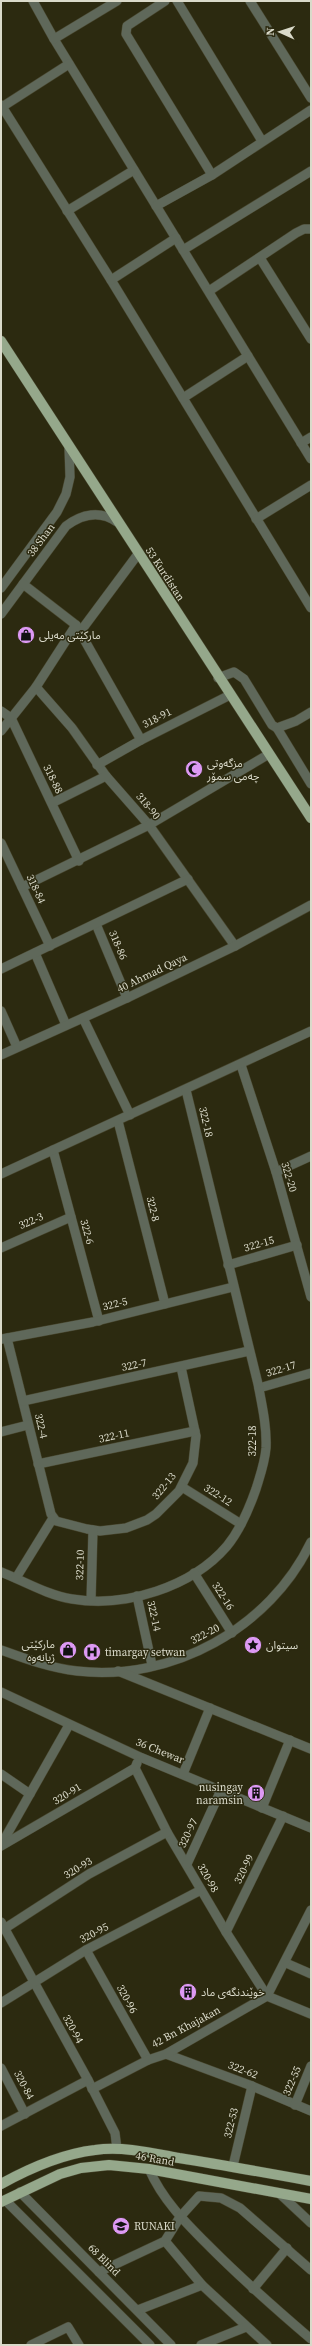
<svg xmlns="http://www.w3.org/2000/svg" width="312" height="2346" font-family="'Source Serif 4','Noto Sans Arabic',serif">
<style>
.lines{fill:none;stroke-linecap:round;stroke-linejoin:round}
.minor-casing{stroke:#48462e;stroke-width:10}
.major-casing{stroke:#48462e;stroke-width:11}
.minor{stroke:#5f685a;stroke-width:9}
.major{stroke:#95a88b;stroke-width:10}
.labels{text-anchor:middle;dominant-baseline:central;stroke-width:3;stroke-linejoin:round;paint-order:stroke}
.street-label{font-size:11px;fill:#dadaca;stroke:#2c2a10}
.poi-label{font-size:11px;fill:#dadaca;stroke:#2c2a10;text-anchor:start}
</style>
<rect width="100%" height="100%" fill="#2c2a10"/>
<g class="lines">
<defs>
<g id="minor">
<path d="M33,1L54,39L311,459"/>
<path d="M165,1L127,26L126,34L212,175"/>
<path d="M177,1L262,141"/>
<path d="M250,1L311,98"/>
<path d="M54,39L117,1"/>
<path d="M1,105L111,280L311,608"/>
<path d="M2,107L69,64"/>
<path d="M156,206L212,175L311,110"/>
<path d="M67,211L134,170"/>
<path d="M183,250L311,171"/>
<path d="M260,258L311,339"/>
<path d="M111,280L176,238"/>
<path d="M209,291L296,233L304,229H311"/>
<path d="M183,398L248,356"/>
<path d="M301,443L311,437"/>
<path d="M256,519L311,485"/>
<path d="M1,588L57,512L66,494L70,477L69,448"/>
<path d="M1,614L66,526C82,514 100,510 117,522"/>
<path d="M76,625L141,740"/>
<path d="M80,632L138,554"/>
<path d="M218,678L234,672L244,679L272,725L277,728L296,721L311,712"/>
<path d="M36,687L72,728L106,776L149,825L235,946"/>
<path d="M1,711L11,718L79,861"/>
<path d="M277,728L311,784"/>
<path d="M1,731L36,687L76,625L23,584"/>
<path d="M97,765L141,740L230,695"/>
<path d="M52,803L106,776"/>
<path d="M1,843L50,946"/>
<path d="M22,887L149,825L269,754"/>
<path d="M96,924L127,998"/>
<path d="M35,953L66,1025"/>
<path d="M1,969L188,879"/>
<path d="M1,1011L17,1047"/>
<path d="M83,1018L130,1115"/>
<path d="M1,1055L127,998L235,946L311,905"/>
<path d="M241,1065L276,1172L311,1297"/>
<path d="M118,1121L165,1304"/>
<path d="M53,1150L99,1321"/>
<path d="M276,1172L311,1156"/>
<path d="M1,1174L311,1031"/>
<path d="M1,1248L71,1217"/>
<path d="M228,1265L297,1245"/>
<path d="M7,1338L51,1514L56,1521L87,1529L100,1531L126,1528L147,1520L156,1514L179,1491L193,1463L196,1436L181,1367"/>
<path d="M2,1339L93,1322L233,1287"/>
<path d="M259,1388L311,1373"/>
<path d="M23,1401L249,1351"/>
<path d="M1,1432L28,1425"/>
<path d="M38,1464L195,1431"/>
<path d="M182,1487L241,1524"/>
<path d="M1,1572C24,1581 47,1595 72,1599C125,1608 192,1587 227,1546C241,1529 249,1509 256,1489C260,1476 265,1462 266,1448C267,1427 262,1405 258,1384L186,1090"/>
<path d="M194,1573L232,1633"/>
<path d="M16,1578L53,1518"/>
<path d="M137,1596L152,1665"/>
<path d="M91,1600L93,1530"/>
<path d="M1,1650C26,1659 50,1668 77,1671C172,1682 270,1628 311,1542"/>
<path d="M118,1671L311,1749"/>
<path d="M1,1692L140,1757L311,1828"/>
<path d="M135,1768L167,1832L226,1932L267,1996L311,2014"/>
<path d="M1,1774L30,1794"/>
<path d="M183,1774L210,1708"/>
<path d="M262,1808L290,1740"/>
<path d="M1,1845L69,1725"/>
<path d="M1,1846L135,1768L137,1763"/>
<path d="M187,1864L221,1790"/>
<path d="M1,1922L88,2080L115,2133L117,2149"/>
<path d="M4,1929L89,1874L167,1832"/>
<path d="M226,1932L283,1816"/>
<path d="M86,1950L148,2060"/>
<path d="M286,1963L311,1974"/>
<path d="M1,2003L86,1950L201,1890"/>
<path d="M166,2054L252,2086L311,2111"/>
<path d="M1,2068L25,2114"/>
<path d="M92,2089L148,2060L166,2054L267,1996L311,1910"/>
<path d="M295,2105L311,2066"/>
<path d="M1,2126L88,2080"/>
<path d="M233,2166L252,2086"/>
<path d="M149,2169C163,2201 187,2224 211,2248C243,2280 277,2310 311,2339"/>
<path d="M20,2192L171,2345"/>
<path d="M280,2194L311,2223"/>
<path d="M5,2200L150,2345"/>
<path d="M165,2241L202,2285L267,2345"/>
<path d="M99,2272L165,2241L180,2217L199,2196L221,2198L240,2208L311,2270"/>
<path d="M253,2289L287,2248"/>
<path d="M138,2310L202,2285"/>
<path d="M31,2345L68,2327L79,2345"/>
<path d="M201,2345L246,2327"/>
</g>
<g id="major">
<path d="M1,341L311,818"/>
<path d="M1,2184C30,2168 61,2154 95,2150C123,2146 152,2153 179,2158C223,2165 267,2173 311,2181"/>
<path d="M1,2202L60,2174L81,2168L109,2165L149,2169L311,2199"/>
</g>
</defs>
<!-- minor casing -->
<use href="#minor" class="minor-casing"/>
<!-- major casing -->
<use href="#major" class="major-casing"/>
<!-- minor -->
<use href="#minor" class="minor"/>
<!-- major -->
<use href="#major" class="major"/>
</g>
<!-- icons -->
<defs>
<symbol id="shop-disc" viewBox="-11 -11 22 22"><circle r="9.5" fill="#dd99f4" stroke="#2c2a10"/><path d="M-5-2.5h2.3a2.7 3.5 0 0 1 5.4 0H5L5.5 6h-11ZM-1.5-2.5h3a1.5 2.3 0 0 0-3 0Z" fill="#111"/></symbol>
<symbol id="mosque-disc" viewBox="-11 -11 22 22"><circle r="9.5" fill="#dd99f4" stroke="#2c2a10"/><path d="M3.5-4.9A6 6 0 1 0 3.5 4.9A5 5 0 1 1 3.5-4.9Z" fill="#111"/></symbol>
<symbol id="sight-disc" viewBox="-11 -11 22 22"><circle r="9.5" fill="#dd99f4" stroke="#2c2a10"/><path d="M0-6L1.8-2.2L6-1.7L2.9 1.2L3.7 5.4L0 3.3L-3.7 5.4L-2.9 1.2L-6-1.7L-1.8-2.2Z" fill="#111"/></symbol>
<symbol id="hospital-disc" viewBox="-11 -11 22 22"><circle r="9.5" fill="#dd99f4" stroke="#2c2a10"/><path d="M-5-5h3v3.5h4V-5h3V5h-3V1.5h-4V5h-3Z" fill="#111"/></symbol>
<symbol id="building-disc" viewBox="-11 -11 22 22"><circle r="9.5" fill="#dd99f4" stroke="#2c2a10"/><path d="M-4-6H4V6H1V3H-1V6H-4ZM-2.5-4.3h1.7v1.8h-1.7ZM.8-4.3h1.7v1.8H.8ZM-2.5-1h1.7V.8h-1.7ZM.8-1h1.7V.8H.8Z" fill="#111"/></symbol>
<symbol id="school-disc" viewBox="-11 -11 22 22"><circle r="9.5" fill="#dd99f4" stroke="#2c2a10"/><path d="M0-5L7-2L0 1L-7-2ZM-4 1L0 2.5L4 1V4Q0 6-4 4Z" fill="#111"/></symbol>
</defs>
<g fill-rule="evenodd">
<use href="#shop-disc" x="16" y="625" width="20" height="20"/>
<use href="#mosque-disc" x="184" y="759" width="20" height="20"/>
<use href="#sight-disc" x="243" y="1635" width="20" height="20"/>
<use href="#shop-disc" x="58" y="1640" width="20" height="20"/>
<use href="#hospital-disc" x="82" y="1642" width="20" height="20"/>
<use href="#building-disc" x="246" y="1783" width="20" height="20"/>
<use href="#building-disc" x="178" y="1982" width="20" height="20"/>
<use href="#school-disc" x="111" y="2216" width="20" height="20"/>
</g>
<g class="labels">
<!-- street labels -->
<g class="street-label">
<text transform="translate(41 540) rotate(-53)">38 Shan</text>
<text transform="translate(165 574) rotate(57)">53 Kurdistan</text>
<text transform="translate(157 718) rotate(-27)">318-91</text>
<text transform="translate(53 779) rotate(64)">318-88</text>
<text transform="translate(148 806) rotate(50)">318-90</text>
<text transform="translate(36 889) rotate(65)">318-84</text>
<text transform="translate(118 945) rotate(67)">318-86</text>
<text transform="translate(152 973) rotate(-26)">40 Ahmad Qaya</text>
<text transform="translate(206 1122) rotate(77)">322-18</text>
<text transform="translate(289 1177) rotate(73)">322-20</text>
<text transform="translate(153 1209) rotate(76)">322-8</text>
<text transform="translate(31 1221) rotate(-24)">322-3</text>
<text transform="translate(87 1232) rotate(75)">322-6</text>
<text transform="translate(259 1244) rotate(-16)">322-15</text>
<text transform="translate(115 1304) rotate(-14)">322-5</text>
<text transform="translate(134 1365) rotate(-12)">322-7</text>
<text transform="translate(281 1369) rotate(-17)">322-17</text>
<text transform="translate(41 1426) rotate(77)">322-4</text>
<text transform="translate(114 1436) rotate(-12)">322-11</text>
<text transform="translate(252 1441) rotate(-90)">322-18</text>
<text transform="translate(164 1486) rotate(-51)">322-13</text>
<text transform="translate(218 1495) rotate(32)">322-12</text>
<text transform="translate(80 1565) rotate(-88)">322-10</text>
<text transform="translate(223 1596) rotate(57)">322-16</text>
<text transform="translate(154 1616) rotate(78)">322-14</text>
<text transform="translate(205 1634) rotate(-28)">322-20</text>
<text transform="translate(160 1751) rotate(22)">36 Chewar</text>
<text transform="translate(67 1794) rotate(-31)">320-91</text>
<text transform="translate(188 1833) rotate(-65)">320-97</text>
<text transform="translate(78 1868) rotate(-31)">320-93</text>
<text transform="translate(244 1869) rotate(-64)">320-99</text>
<text transform="translate(208 1878) rotate(60)">320-98</text>
<text transform="translate(94 1933) rotate(-28)">320-95</text>
<text transform="translate(127 1999) rotate(61)">320-96</text>
<text transform="translate(186 2027) rotate(-28)">42 Bn Khajakan</text>
<text transform="translate(73 2029) rotate(61)">320-94</text>
<text transform="translate(243 2070) rotate(21)">322-62</text>
<text transform="translate(292 2081) rotate(-67)">322-55</text>
<text transform="translate(24 2085) rotate(62)">320-84</text>
<text transform="translate(231 2123) rotate(-76)">322-53</text>
<text transform="translate(155 2159) rotate(10)">46 Rand</text>
<text transform="translate(104 2260) rotate(45)">68 Blind</text>
</g>
<!-- poi labels -->
<g class="poi-label">
<text x="39" y="635">مارکێتی مەیلی</text>
<text x="207" y="763">مزگەوتی<tspan x="207" dy="13">چەمی سمۆر</tspan></text>
<text x="55" y="1644" text-anchor="end">مارکێتی<tspan x="55" dy="13">ژیانەوە</tspan></text>
<text x="266" y="1645">سيتوان</text>
<text x="105" y="1652">timargay setwan</text>
<text x="243" y="1787" text-anchor="end">nusingay<tspan x="243" dy="13">naramsin</tspan></text>
<text x="201" y="1992">خوێندنگەی ماد</text>
<text x="134" y="2226">RUNAKI</text>
</g>
</g>
<!-- border -->
<rect width="312" height="2346" fill="none" stroke="#dadaca" stroke-width="4"/>
<!-- north arrow -->
<g transform="translate(280 32) rotate(273)" stroke="#2c2a10" stroke-width="3" paint-order="stroke">
<path d="M0-3L7 15L0 10L-7 15Z" fill="#dadaca"/>
<text y="-6" font-size="11" font-weight="bold" text-anchor="middle" fill="#dadaca">N</text>
</g>
</svg>
